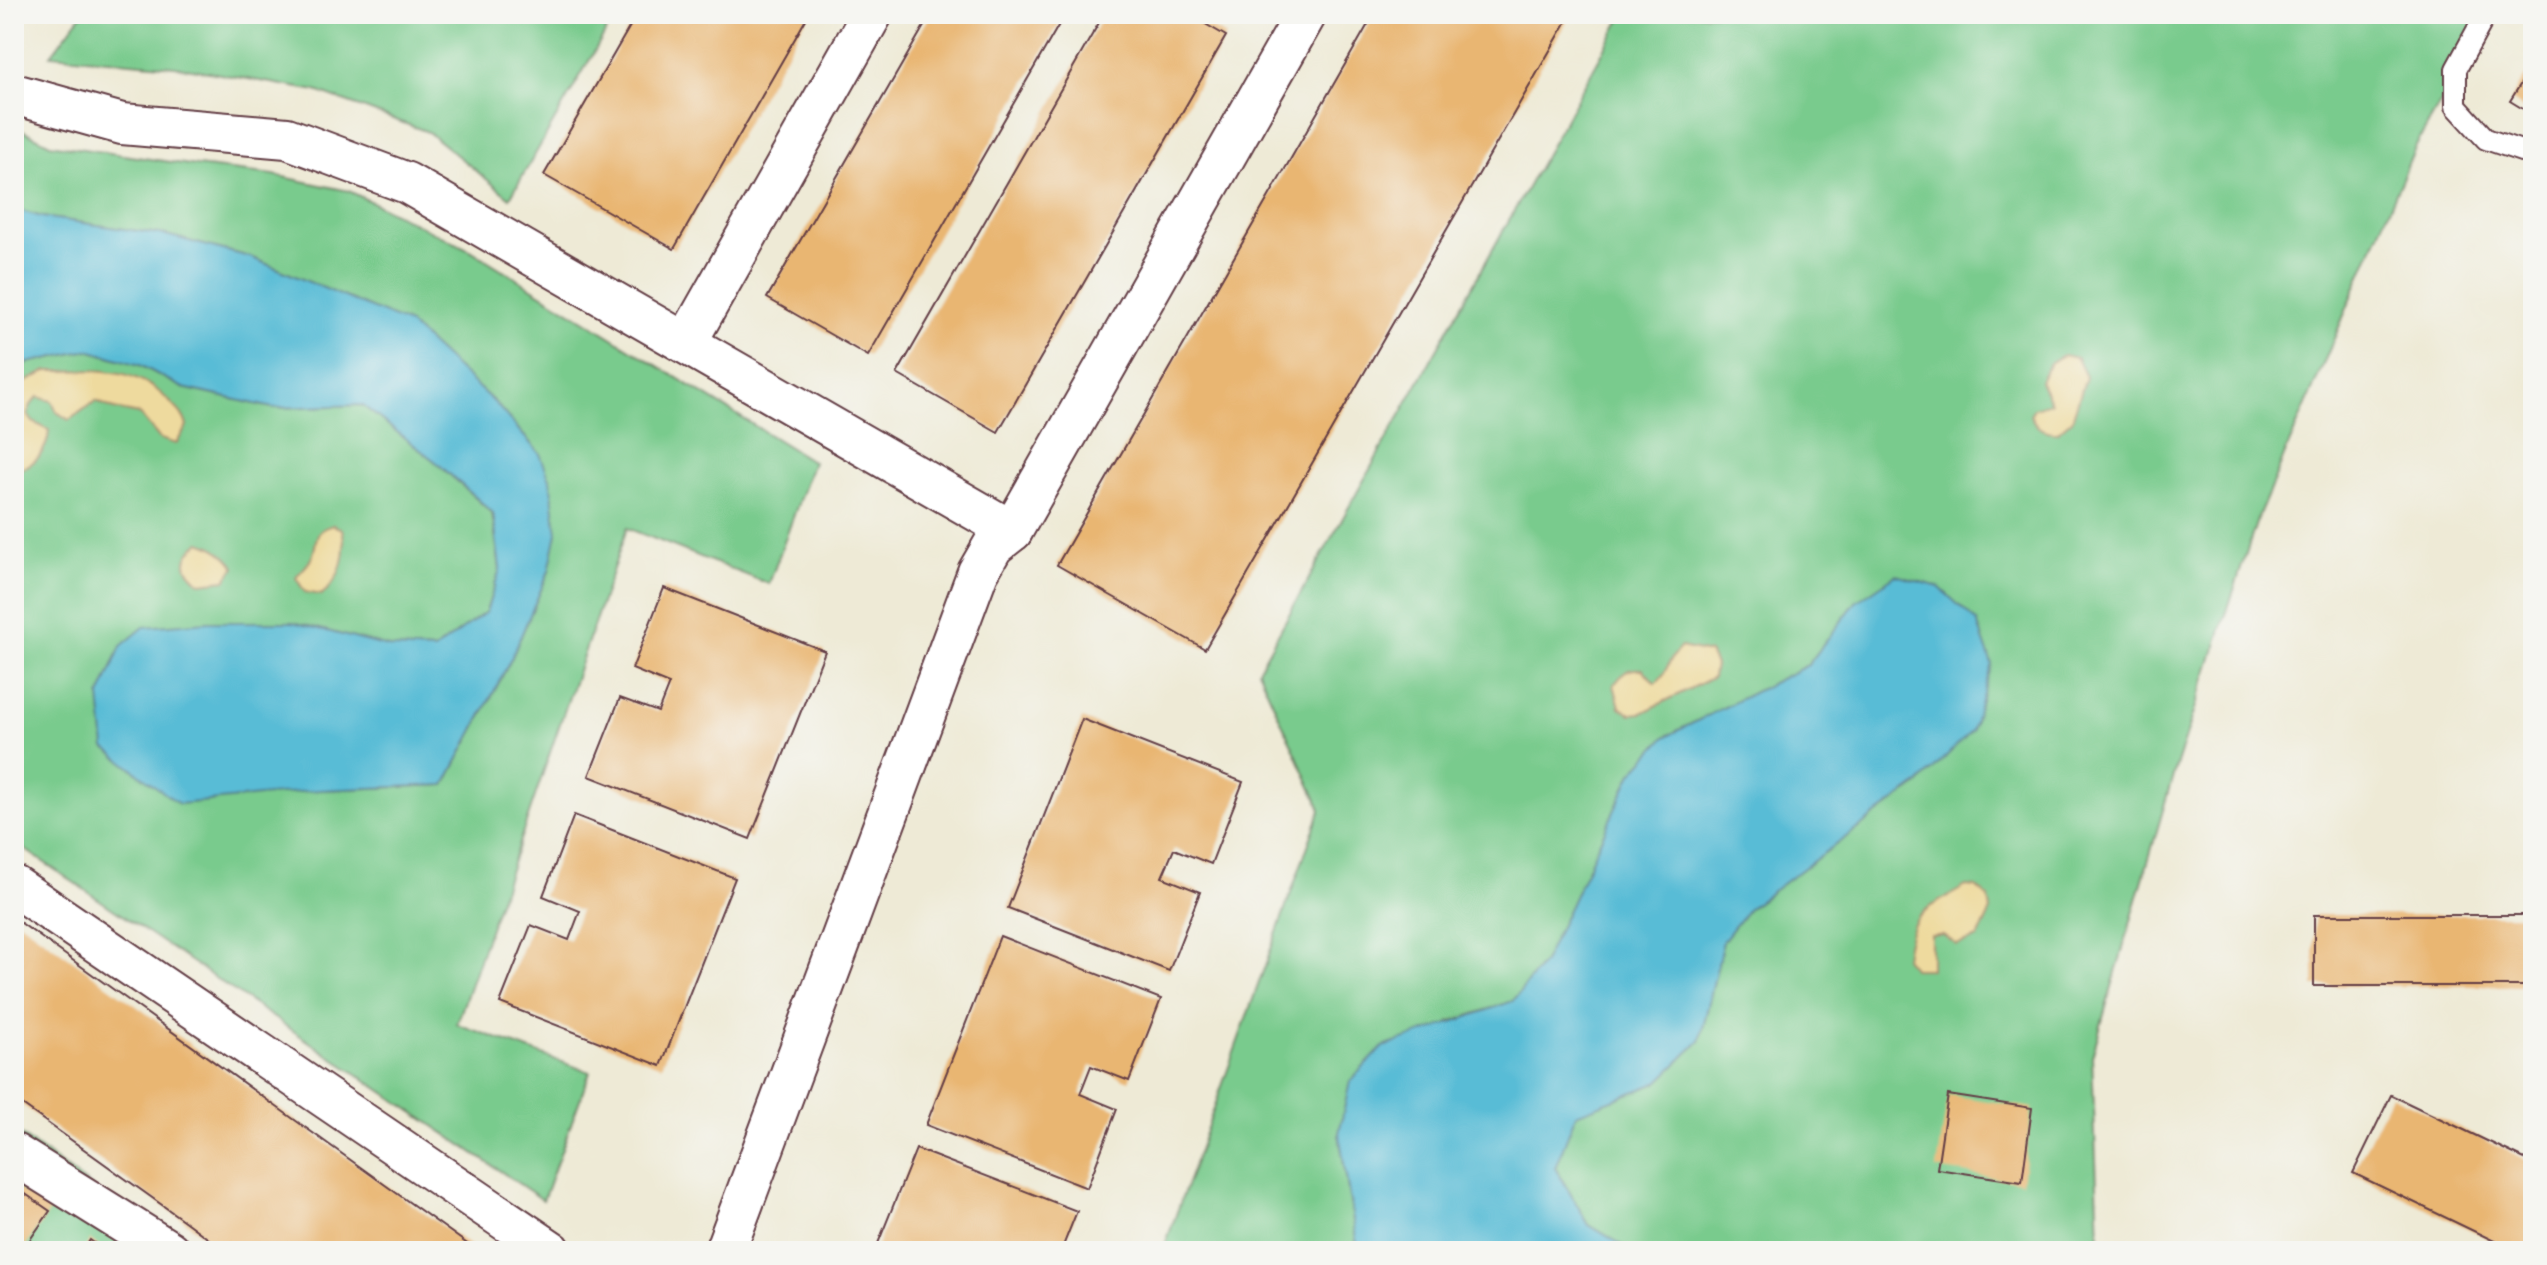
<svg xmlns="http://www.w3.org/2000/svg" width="2547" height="1265" font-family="Vollkorn,serif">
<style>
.green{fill:#79cb8d;stroke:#62755c;stroke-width:2}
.sand{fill:#eeda9e;stroke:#9c7c64;stroke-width:2}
.water{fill:#58bcd6;stroke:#516e80;stroke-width:2}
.building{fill:#e9b672}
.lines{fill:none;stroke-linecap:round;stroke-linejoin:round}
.lane-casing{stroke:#633d45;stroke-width:24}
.street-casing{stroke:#633d45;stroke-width:44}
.lane{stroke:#fff;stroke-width:20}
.street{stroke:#fff;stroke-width:40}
</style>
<rect width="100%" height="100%" fill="#f6f6f2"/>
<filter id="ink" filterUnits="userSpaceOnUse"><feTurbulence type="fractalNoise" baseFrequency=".0125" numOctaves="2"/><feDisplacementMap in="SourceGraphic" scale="16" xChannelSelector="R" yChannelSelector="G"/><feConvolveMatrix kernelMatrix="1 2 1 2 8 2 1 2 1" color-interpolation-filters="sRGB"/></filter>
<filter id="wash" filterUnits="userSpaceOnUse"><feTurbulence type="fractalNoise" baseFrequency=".006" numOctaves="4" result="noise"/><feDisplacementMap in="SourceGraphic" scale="32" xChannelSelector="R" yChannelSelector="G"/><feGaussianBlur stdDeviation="1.8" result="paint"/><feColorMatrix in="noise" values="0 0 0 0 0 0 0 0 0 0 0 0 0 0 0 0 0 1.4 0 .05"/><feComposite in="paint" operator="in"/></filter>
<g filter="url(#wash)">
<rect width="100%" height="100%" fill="#eeead6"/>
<!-- green -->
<g class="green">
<path d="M82,14H616L510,198L428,132L316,91L175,66L51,55Z"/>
<path d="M1624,14H2490L2415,148L2257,520L2171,782L2092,1056L2099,1238L2102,1251H1632L1589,1225L1555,1168L1576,1113L1657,1083L1700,1041L1723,941L1748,909L1921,782L1856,602L1808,665L1665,737L1543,963L1513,1001L1450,1022L1339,1133L1358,1251H1163L1321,809L1258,670Z"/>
<path d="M14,126L50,144L197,166L274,175L349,191L472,251L813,462L769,584L627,528L457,1024L590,1072L543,1200L14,842V366L88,350L140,365L183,388L273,408L362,405L436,462L492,513L500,569L486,612L434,650L392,648L293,622H208L320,790L445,785L511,659L549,571L540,454L495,403L409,324L250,257L166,235L42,217L14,209Z"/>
<path d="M14,1130L179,1251H14Z"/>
</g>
<!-- sand -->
<g class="sand">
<path d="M2063,355L2077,358L2086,377L2072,420L2058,432C2043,432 2037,429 2030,415L2034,408L2051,403L2040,381L2050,363Z"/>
<path d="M47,371C96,371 132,363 169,401C177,409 184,414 187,426L176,444L160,439L139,414L114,409L96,401L69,420L57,412L52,401L38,397L31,405L28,415L33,422L49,430C48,451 35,466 14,471V388Z"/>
<path d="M333,525L342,529C348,552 341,581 321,595L305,592L296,578C300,571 305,568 309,562C321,545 308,532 333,525Z"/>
<path d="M200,542C214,546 228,555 235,567L225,580L201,583C181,569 181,557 200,542Z"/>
<path d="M1681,647L1709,653L1715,665L1713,677L1642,713L1631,714L1620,707L1614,685C1623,673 1628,667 1643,669L1655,683C1669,673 1666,660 1681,647Z"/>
<path d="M1966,886L1976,887L1989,898L1991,911L1978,938L1957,945L1943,935H1931V969H1914L1905,958C1911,908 1928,909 1966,886Z"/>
</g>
<!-- water -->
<g class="water">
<path d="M14,209L42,217L166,235L250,257L409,324L495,403L540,454L550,479L557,533L549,571L511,659L445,785L320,790L179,804L105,748L100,696L121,646L144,627L208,622H293L392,648L434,650L486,612L500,569L493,513L436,462L362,405L273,408L183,388L140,365L88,350L14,366Z"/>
<path d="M1896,575L1939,587L1977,622L1992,664L1972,730L1921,782L1748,909L1723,941L1700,1041L1657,1083L1576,1114L1555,1168L1589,1225L1632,1251H1358L1339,1133L1350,1081L1383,1047L1513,1001L1543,963L1632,773L1665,737L1808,665L1856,602Z"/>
</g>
<g id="blocks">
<!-- building -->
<g class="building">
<path d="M637,14H809L674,249L544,175Z"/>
<path d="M931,14H1065L868,356L767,298Z"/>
<path d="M1104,14H1188L1226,36L998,432L897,374Z"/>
<path d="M1374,14H1571L1205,649L1057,565Z"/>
<path d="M2527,74L2533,78V115L2510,101Z"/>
<path d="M664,588L825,651L750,839L589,776L620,698L658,712L669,684L632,669Z"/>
<path d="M1082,719L1243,782L1211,864L1174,849L1162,877L1200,892L1169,971L1008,908Z"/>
<path d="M574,815L735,878L661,1066L500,1003L531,925L569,940L580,911L543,896Z"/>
<rect x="2314" y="915" width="219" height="71"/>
<path d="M14,918L135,1005L477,1251H225L183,1220L14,1099Z"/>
<path d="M1000,936L1161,999L1129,1081L1091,1066L1080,1094L1117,1109L1087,1188L926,1125Z"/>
<path d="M1948,1095L2032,1108L2022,1182L1937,1169Z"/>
<path d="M2391,1095L2533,1163V1251H2515L2353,1173Z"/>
<path d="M916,1149L1077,1211L1061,1251H875Z"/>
<path d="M14,1186L50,1211L22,1251H14Z"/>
<path d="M90,1240L105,1251H83Z"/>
</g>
</g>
</g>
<g filter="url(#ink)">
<use href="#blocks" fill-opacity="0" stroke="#633d45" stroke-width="2"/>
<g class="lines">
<defs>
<path id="lane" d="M2486,14L2456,69V106L2486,139L2533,155"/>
<g id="street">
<path d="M14,94L122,124L287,138L407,183L1012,531"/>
<path d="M686,343L872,14"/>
<path d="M14,886L551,1251"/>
<path d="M14,1154L169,1251"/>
<path d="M725,1251L978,572L993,546L1012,531L1306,14"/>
</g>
</defs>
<!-- lane casing -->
<use href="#lane" class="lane-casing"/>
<!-- street casing -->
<use href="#street" class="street-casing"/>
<!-- lane -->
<use href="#lane" class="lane"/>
<!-- street -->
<use href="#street" class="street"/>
</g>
</g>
<!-- margin -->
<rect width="2547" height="1265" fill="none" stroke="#f6f6f2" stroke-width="48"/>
</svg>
